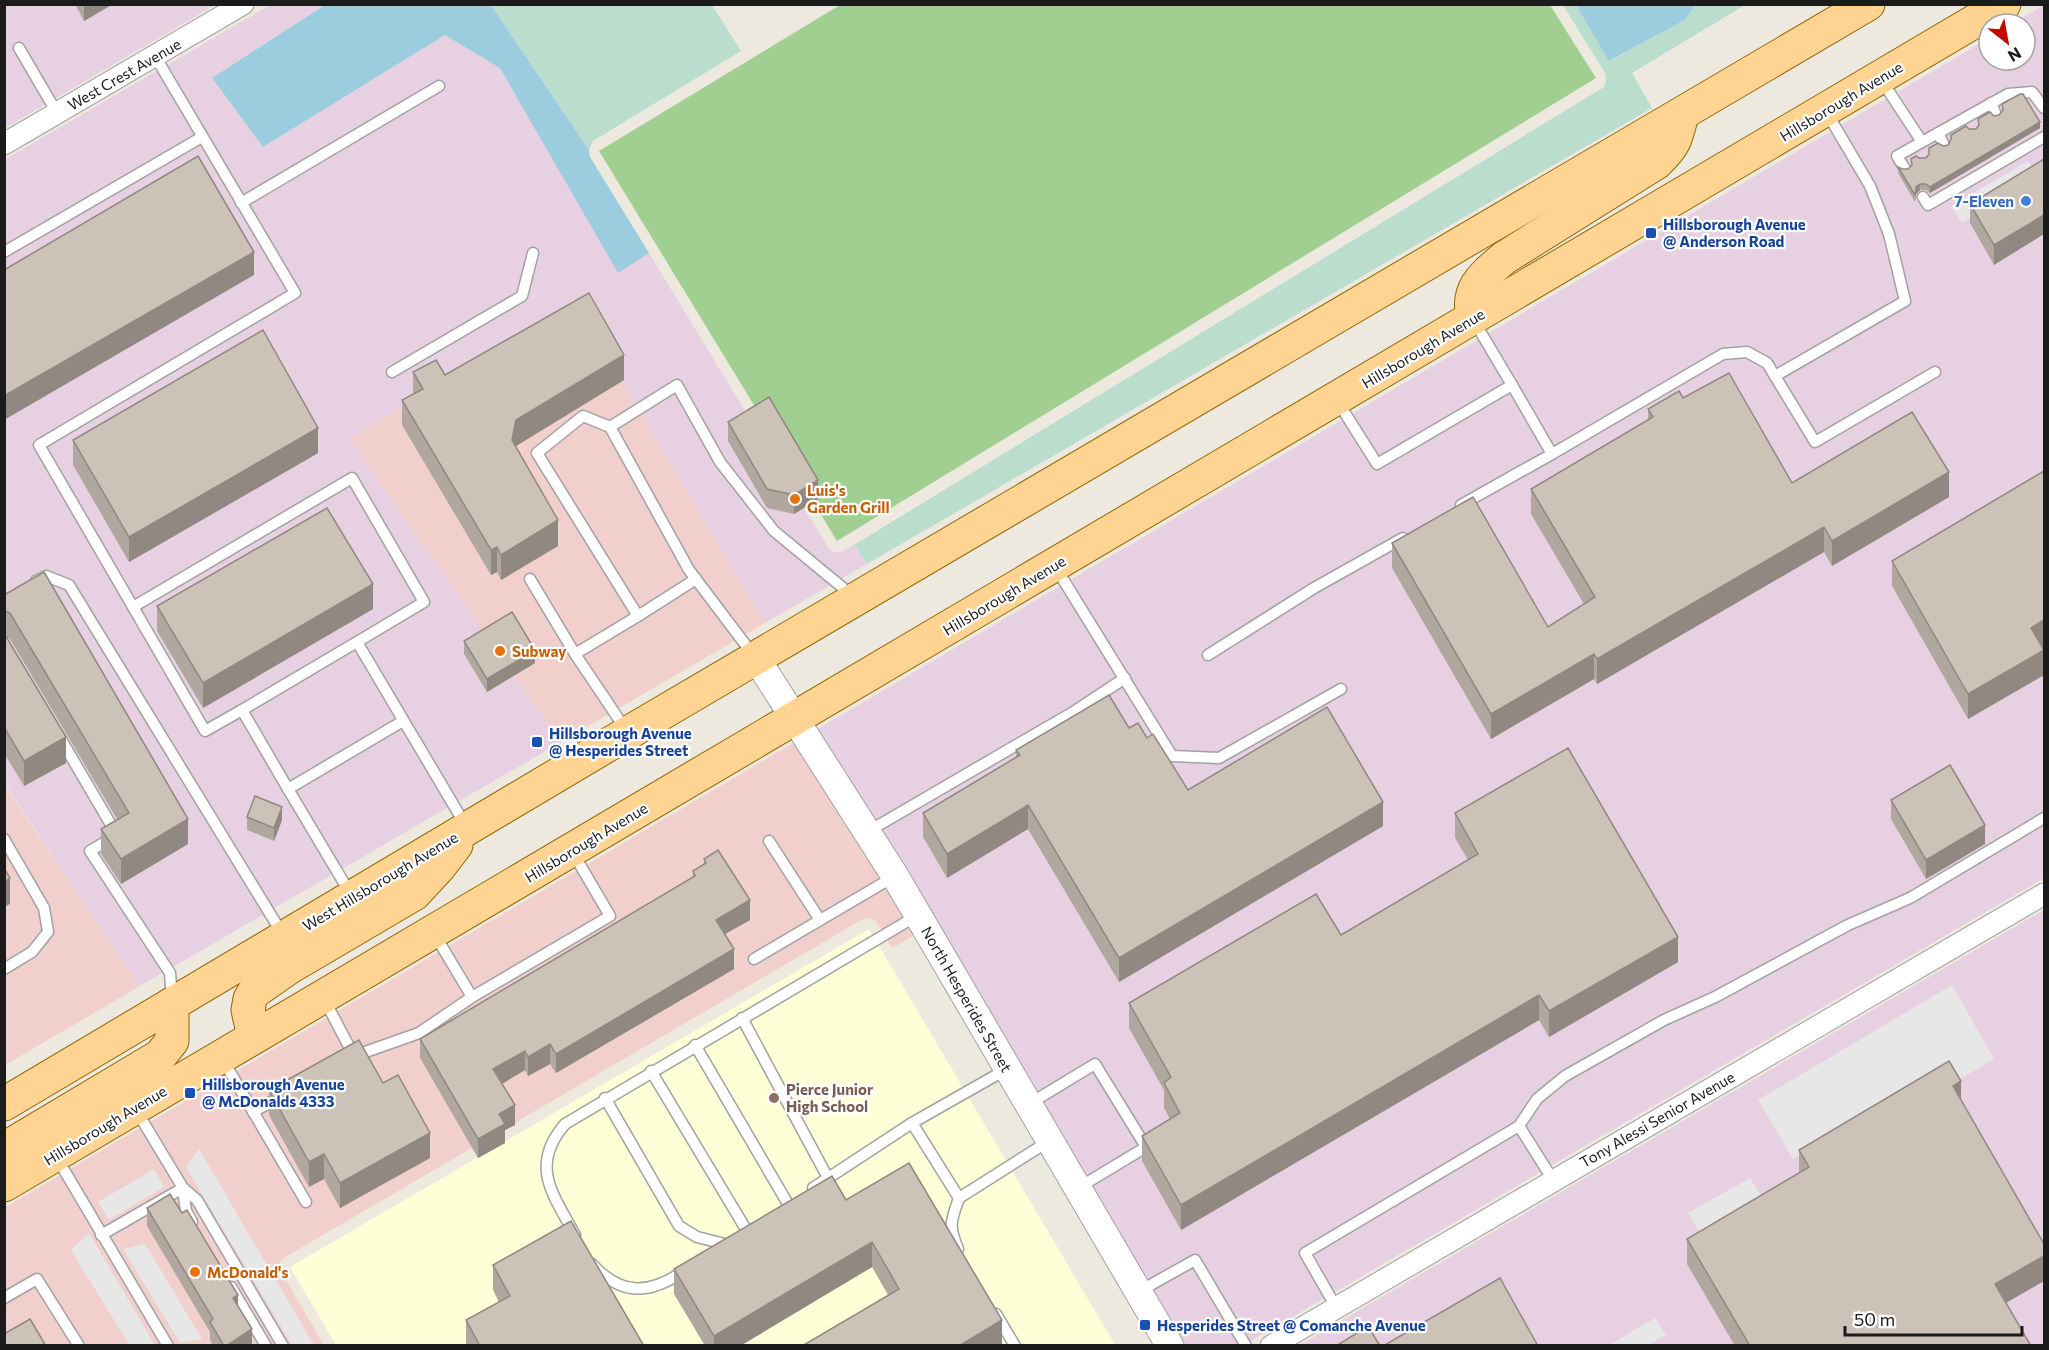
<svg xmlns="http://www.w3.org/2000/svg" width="2049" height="1350" font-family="Commissioner,sans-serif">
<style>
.commercial{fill:#f0cfcc}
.industrial{fill:#e7d0e2}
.education{fill:#feffd6}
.forest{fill:#a1cf91}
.wetland{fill:#bbddce}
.parking{fill:#e7e7e7}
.water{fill:#9ccdde}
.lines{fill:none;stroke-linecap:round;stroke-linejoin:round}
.service-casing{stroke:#a2a2a2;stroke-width:13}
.minor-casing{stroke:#a2a2a2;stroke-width:23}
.tertiary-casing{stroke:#a2a2a2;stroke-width:29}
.primary-casing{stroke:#916600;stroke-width:35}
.service{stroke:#fff;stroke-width:10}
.minor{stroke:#fff;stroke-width:21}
.tertiary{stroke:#fff;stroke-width:27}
.primary{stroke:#ffd492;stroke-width:33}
.wall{fill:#b0a79e}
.shaded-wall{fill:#908881}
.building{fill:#cdc2b8;stroke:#908881;stroke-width:1.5}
.shop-dot{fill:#3f7fe0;stroke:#fff;stroke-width:2}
.transit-dot{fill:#1a4fb4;stroke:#fff;stroke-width:2}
.food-dot{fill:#e8710a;stroke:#fff;stroke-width:2}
.education-dot{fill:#8d6e63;stroke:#fff;stroke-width:2}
.labels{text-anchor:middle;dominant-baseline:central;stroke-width:4.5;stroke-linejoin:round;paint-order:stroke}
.street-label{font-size:15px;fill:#1b1b1b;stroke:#fff}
.shop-label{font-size:15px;font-weight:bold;fill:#366cbe;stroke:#fff;text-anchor:end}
.transit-label{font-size:15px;font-weight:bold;fill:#164399;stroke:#fff;text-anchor:start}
.food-label{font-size:15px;font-weight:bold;fill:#c56008;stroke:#fff;text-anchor:start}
.education-label{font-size:15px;font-weight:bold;fill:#785e54;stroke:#fff;text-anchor:start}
</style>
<rect width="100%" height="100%" fill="#ede9df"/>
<!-- commercial -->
<g class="commercial">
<path d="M574,300L765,623L561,742L348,439Z"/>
<path d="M795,742L884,882L915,935L892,948L876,921L869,918L863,919L282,1259L279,1265L281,1272L324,1345H5L4,1208Z"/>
<path d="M4,784L140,986L5,1065H4Z"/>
</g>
<!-- industrial -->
<g class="industrial">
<path d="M5,4L215,5L5,128Z"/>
<path d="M270,5H325L212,78L263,147L445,35L500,68L618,272L649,253L828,547L834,552H840L854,545L867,564L765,623L574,300L349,439L561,742L140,986L5,784L4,160Z"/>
<path d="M2044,5V878L1244,1345H1184L905,869L816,730L1989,38V60H2025V24H2012Z"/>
<path d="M2044,910V1345L1298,1346L1965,956Z"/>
</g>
<!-- education -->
<path class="education" d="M869,929L1115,1345H336L290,1267Z"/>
<!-- forest -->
<path class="forest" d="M840,5H1550L1596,78L837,541L599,151Z"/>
<!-- wetland -->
<g class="wetland">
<path d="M491,5H712L741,51L593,141L589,150Z"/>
<path d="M1563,5H1576L1610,61L1685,20L1695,5H1745L1632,73L1652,108L867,564L854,545L1604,87L1606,80L1605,73Z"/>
</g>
<!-- parking -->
<g class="parking">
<path d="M2028,161L2038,178L1962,223L1951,206Z"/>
<path d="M1952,985L1994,1059L1942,1090L1932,1075L1793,1159L1758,1100Z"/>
<path d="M199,1149L314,1345H292L186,1167Z"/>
<path d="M154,1169L164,1187L109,1220L98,1202Z"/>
<path d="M1750,1178L1762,1198L1700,1233L1688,1213Z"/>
<path d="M89,1233L155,1345H129L71,1250Z"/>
<path d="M145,1244L202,1339L180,1343L123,1249Z"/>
<path d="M1655,1318L1666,1335L1648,1345H1609Z"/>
</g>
<!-- water -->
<g class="water">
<path d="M325,5H491L589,150L590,157L649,253L618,273L500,68L445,35L263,147L212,78Z"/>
<path d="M1576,5H1695L1685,20L1609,61Z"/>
</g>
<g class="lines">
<defs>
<g id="service">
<path d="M19,48L57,113"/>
<path d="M155,56L295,293L39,445L205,731L242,710L288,789"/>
<path d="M1882,81L1922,142L2008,94L2032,92L2044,108"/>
<path d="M1991,103L1996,115"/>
<path d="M1938,133L1944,145"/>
<path d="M1905,169L1897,156L1922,142"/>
<path d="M1923,197L1928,205L2044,137"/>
<path d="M241,203L439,86"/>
<path d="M4,252L202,137"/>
<path d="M1474,321L1512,385"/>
<path d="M392,372L522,296L533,253"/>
<path d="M1775,376L1905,301L1889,234L1870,186L1827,113"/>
<path d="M1338,402L1377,464L1512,385L1552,454L1723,354L1747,352L1767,363L1815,442L1935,372"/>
<path d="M610,427L677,385L720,462L774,531L854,597"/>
<path d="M1461,505L1552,454"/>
<path d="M1056,568L1172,756L1219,758L1341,689"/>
<path d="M530,579L575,654"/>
<path d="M36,581L46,576L69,585L283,935"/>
<path d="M133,607L352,478L424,602L357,642L466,826"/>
<path d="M638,616L696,579"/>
<path d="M1208,655L1314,588L1403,538"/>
<path d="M242,710L357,642"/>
<path d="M626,730L575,654L638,616L537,453L583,416L610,427L689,570L754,656"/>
<path d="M59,736L117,835L90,851L170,973L172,999"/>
<path d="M867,832L1075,711L1125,678"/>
<path d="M4,839L44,908L48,932L32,952L4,969"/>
<path d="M769,841L820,920"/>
<path d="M350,893L288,789L403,721"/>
<path d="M435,935L472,997"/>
<path d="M754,959L895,876"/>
<path d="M324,999L354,1056"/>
<path d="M742,1018L828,1178"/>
<path d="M695,1045L788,1204"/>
<path d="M354,1056L419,1033L472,997L610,916L573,853"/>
<path d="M223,1060L306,1202"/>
<path d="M651,1071L747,1231"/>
<path d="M605,1098L679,1226L697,1237L725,1244"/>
<path d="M1029,1104L1095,1064L1146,1147L1078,1188"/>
<path d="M136,1110L183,1188L197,1200L283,1346"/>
<path d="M253,1112L280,1097"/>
<path d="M912,1123L959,1198L1049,1141"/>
<path d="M1519,1126L1537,1099L1565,1076L1664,1020L1715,997L1848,925L1910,898L2044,818"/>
<path d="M57,1158L168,1346"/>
<path d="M183,1188L186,1211L192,1222"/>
<path d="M813,1188L912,1123L1007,1069"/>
<path d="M101,1235L183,1188"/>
<path d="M575,1235C553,1194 529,1166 565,1124L918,915"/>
<path d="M958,1249C948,1225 951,1221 959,1198"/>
<path d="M592,1264C622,1297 650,1294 684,1271"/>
<path d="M231,1287L266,1346"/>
<path d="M1138,1292L1195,1260L1246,1346"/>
<path d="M4,1298L37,1279L79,1346"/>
<path d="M1336,1307L1305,1253L1519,1126L1553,1180"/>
<path d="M996,1314L1015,1346"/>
</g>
<g id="minor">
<path d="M4,144L243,4"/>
<path d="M1271,1346L2044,894"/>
</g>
<path id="tertiary" d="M756,658L895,876L1170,1346"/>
<g id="primary">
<path d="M1473,318C1466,288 1483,276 1504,258L1656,163C1675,145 1676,139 1682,114"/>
<path d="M254,1037L248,1010L250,999L254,992L290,967L414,894L440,866L456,845"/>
<path d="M4,1104L628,733L1868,4"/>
<path d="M4,1149L160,1056L172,1041V1004"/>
<path d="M4,1185L2004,4"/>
</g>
</defs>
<!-- service casing -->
<use href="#service" class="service-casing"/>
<!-- minor casing -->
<use href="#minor" class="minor-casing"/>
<!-- tertiary casing -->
<use href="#tertiary" class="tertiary-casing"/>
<!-- primary casing -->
<use href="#primary" class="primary-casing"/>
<!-- service -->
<use href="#service" class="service"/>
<!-- minor -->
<use href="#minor" class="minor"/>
<!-- tertiary -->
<use href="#tertiary" class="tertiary"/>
<!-- primary -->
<use href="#primary" class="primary"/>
</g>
<!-- wall -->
<g class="wall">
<path d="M75,4H113L84,21Z"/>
<path d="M2002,104L2040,128L1930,193L1926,190H1920L1916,194L1915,202L1898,173V167L1902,169H1908L1919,158H1926L1943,146L1948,145L1951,141V135L1969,129H1976L1994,116L1999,115L2002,111Z"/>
<path d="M2044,159L1994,265L1970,223V204Z"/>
<path d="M413,372L445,375L624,380L516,446L558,546L501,580L497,572L491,575L402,425V400L413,394Z"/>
<path d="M1683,398L1792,483L1949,497L1832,566L1824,552L1597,684L1594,679L1491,739L1392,568V543L1548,627L1584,604L1531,514V489L1648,420V409Z"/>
<path d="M728,422L818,499L794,514L767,508L728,441Z"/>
<path d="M73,440L318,453L129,562L73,465Z"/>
<path d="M2044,471V645L2042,647L2044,675L1968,719L1892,586V561Z"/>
<path d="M4,595L188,844L121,884L101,854V829L117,819L10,639L6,637L66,763L24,786L4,753Z"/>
<path d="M157,606L373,609L203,708L157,631Z"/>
<path d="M464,641L535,663L487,692L464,654Z"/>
<path d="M1129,728L1147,738L1188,790L1383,826L1119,982L1028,829L947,878L923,837V813L1016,757V750Z"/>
<path d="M1891,800L1985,844L1926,879L1891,819Z"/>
<path d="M1455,813L1678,962L1549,1037L1539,1020L1181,1230L1142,1161V1136L1170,1119L1164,1108V1090L1129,1028V1003L1341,935L1468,860L1455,838Z"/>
<path d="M247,817L282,820L274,841L247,830Z"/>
<path d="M704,859L750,920L725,934L734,969L556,1073L550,1064L528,1076L525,1070L502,1084L515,1125L505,1130V1143L478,1158L420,1058V1039L693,877V871L704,865Z"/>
<path d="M383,1083L430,1158L340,1208L324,1179L309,1187L269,1115V1090Z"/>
<path d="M1961,1100L2044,1244V1281L2006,1303L2031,1346H1735L1687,1264V1239L1799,1173V1150Z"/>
<path d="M846,1200L1002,1345L888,1295L872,1267L740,1346H705L674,1294V1269Z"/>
<path d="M147,1208L238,1306L252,1346H213L210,1340V1332L147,1226Z"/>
<path d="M493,1265L644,1346H466V1320L499,1302L493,1290Z"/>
</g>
<!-- shaded-wall -->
<g class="shaded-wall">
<path d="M84,4H113L84,21Z"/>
<path d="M2040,122V128L1930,193V187Z"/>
<path d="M1920,184V190L1916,194L1915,202L1916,187Z"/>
<path d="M2044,215V234L1994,265V245Z"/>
<path d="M254,252V275L4,420V396Z"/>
<path d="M624,355V380L516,446L512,440L516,420Z"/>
<path d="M318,428V453L129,562V537Z"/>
<path d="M1949,472V497L1832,566V541Z"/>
<path d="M818,480V499L794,514V495Z"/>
<path d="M558,520V546L501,580V555Z"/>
<path d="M1824,527V552L1597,684V659Z"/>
<path d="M497,547V572L491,575V550Z"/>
<path d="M373,584V609L203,708V683Z"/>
<path d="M2044,620V645L2031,653V628Z"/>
<path d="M535,650V663L487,692V679Z"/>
<path d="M2044,650V675L1968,719V694Z"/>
<path d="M1594,654V679L1491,739V714Z"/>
<path d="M66,737V763L24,786V761Z"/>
<path d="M1383,802V826L1119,982V958Z"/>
<path d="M1028,805V829L947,878V854Z"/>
<path d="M282,807V820L274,841V828Z"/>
<path d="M188,819V844L121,884V859Z"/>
<path d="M1985,825V844L1926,879V860Z"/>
<path d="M10,878V904L4,907V882Z"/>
<path d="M750,900V920L716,939V920Z"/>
<path d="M1678,937V962L1549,1037V1011Z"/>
<path d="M734,949V969L556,1073V1054Z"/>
<path d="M1539,995V1020L1181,1230V1205Z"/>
<path d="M550,1044V1064L528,1076V1057Z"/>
<path d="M525,1051V1070L493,1089V1069Z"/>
<path d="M1961,1081V1107L1953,1086Z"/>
<path d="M515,1105V1125L505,1130V1143L478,1158V1139L499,1114Z"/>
<path d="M430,1133V1158L340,1208V1183Z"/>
<path d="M324,1154V1179L309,1187V1162Z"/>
<path d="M872,1242V1267L740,1346H714V1336Z"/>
<path d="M2044,1256V1281L1995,1309V1284Z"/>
<path d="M238,1295V1313L233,1298Z"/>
<path d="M1002,1320V1346H959Z"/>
<path d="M252,1329V1346H226Z"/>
</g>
<!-- building -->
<g class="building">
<path d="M2020,94H2023L2040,122L1930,187L1926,184H1920L1916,187L1915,195L1898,167L1902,169H1908L1912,165L1911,159L1916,156L1919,158H1926L1929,154V148L1938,143L1943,146L1948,145L1951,139V135L1966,126L1969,129H1976L1979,125L1978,119L1990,112L1994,116L1999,115L2003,110L2002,104Z"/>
<path d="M198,156L254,252L4,396V270Z"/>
<path d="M2044,159V215L1994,245L1970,204Z"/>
<path d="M589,293L624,355L516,420L512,440L558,520L501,555L497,547L491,550L402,400L423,389L413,372L436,360L445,375Z"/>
<path d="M263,330L318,428L129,537L73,440Z"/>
<path d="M1729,373L1792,483L1912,412L1949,472L1832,541L1824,527L1597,659L1594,654L1491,714L1392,543L1473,497L1548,627L1595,597L1531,489L1653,417L1648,409L1679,391L1683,398Z"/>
<path d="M769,397L818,480L794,495L767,489L728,422Z"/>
<path d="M2044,471V620L2031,628L2044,650L1968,694L1892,561Z"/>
<path d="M327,508L373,584L203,683L157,606Z"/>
<path d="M44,572L188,819L121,859L101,829L129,813L10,613L4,610V595Z"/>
<path d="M512,612L535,650L487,679L464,641Z"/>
<path d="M4,633L66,737L24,761L4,727Z"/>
<path d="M1109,695L1129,728L1138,723L1147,738L1153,734L1188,790L1327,707L1383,802L1119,958L1028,805L947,854L923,813L1020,755L1016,750Z"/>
<path d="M1568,748L1678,937L1549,1011L1539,995L1181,1205L1142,1136L1180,1113L1164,1083L1171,1077L1129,1003L1316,894L1341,935L1478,854L1455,813Z"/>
<path d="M1950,765L1985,825L1926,860L1891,800Z"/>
<path d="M255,796L282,807L274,828L247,817Z"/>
<path d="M718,850L750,900L716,920L734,949L556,1054L550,1044L528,1057L525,1051L493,1069L515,1105L499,1114L505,1124L478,1139L420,1039L695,876L693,871L706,863L704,859Z"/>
<path d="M4,868L10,878L4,882Z"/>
<path d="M359,1040L383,1083L398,1075L430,1133L340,1183L324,1154L309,1162L269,1090Z"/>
<path d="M1949,1061L1961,1081L1953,1086L2044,1244V1256L1995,1284L2031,1346H1750L1687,1239L1809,1167L1799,1150Z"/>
<path d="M909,1163L1002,1320L959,1346H802L899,1289L872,1242L714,1336L674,1269L832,1176L846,1200Z"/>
<path d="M170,1194L182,1213L187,1210L238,1295L233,1298L252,1329L226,1346H224L210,1322L213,1319L147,1208Z"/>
<path d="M571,1221L644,1346H480L466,1320L510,1296L493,1265Z"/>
<path d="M1500,1278L1538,1346H1383Z"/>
<path d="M30,1319L46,1346H4V1334Z"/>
<path d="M1368,1326L1380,1346H1336Z"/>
</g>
<!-- markers -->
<circle class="shop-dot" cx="2026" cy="201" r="6"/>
<g class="transit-dot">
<rect x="1645" y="227" width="12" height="12" rx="3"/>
<rect x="531" y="736" width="12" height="12" rx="3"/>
<rect x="184" y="1087" width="12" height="12" rx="3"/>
<rect x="1139" y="1319" width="12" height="12" rx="3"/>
</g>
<g class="food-dot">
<circle cx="795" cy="499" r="6"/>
<circle cx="500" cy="651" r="6"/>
<circle cx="195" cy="1272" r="6"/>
</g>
<circle class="education-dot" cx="774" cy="1098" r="6"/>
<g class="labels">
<!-- street labels -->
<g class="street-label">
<text transform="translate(124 74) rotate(-30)">West Crest Avenue</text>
<text transform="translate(1841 101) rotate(-31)">Hillsborough Avenue</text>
<text transform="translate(1423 348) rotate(-31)">Hillsborough Avenue</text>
<text transform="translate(1004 595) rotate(-31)">Hillsborough Avenue</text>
<text transform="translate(586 842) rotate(-31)">Hillsborough Avenue</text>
<text transform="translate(380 881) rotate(-31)">West Hillsborough Avenue</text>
<text transform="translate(967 999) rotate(60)">North Hesperides Street</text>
<text transform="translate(1657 1119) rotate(-30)">Tony Alessi Senior Avenue</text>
<text transform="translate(105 1125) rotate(-31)">Hillsborough Avenue</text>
</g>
<!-- shop labels -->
<g class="shop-label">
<text x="2014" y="201">7-Eleven</text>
</g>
<!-- transit labels -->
<g class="transit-label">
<text x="1663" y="224">Hillsborough Avenue<tspan x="1663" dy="17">@ Anderson Road</tspan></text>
<text x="549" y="733">Hillsborough Avenue<tspan x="549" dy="17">@ Hesperides Street</tspan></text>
<text x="202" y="1084">Hillsborough Avenue<tspan x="202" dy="17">@ McDonalds 4333</tspan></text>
<text x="1157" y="1325">Hesperides Street @ Comanche Avenue</text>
</g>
<!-- food labels -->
<g class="food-label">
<text x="807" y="490">Luis's<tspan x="807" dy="17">Garden Grill</tspan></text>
<text x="512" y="651">Subway</text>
<text x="207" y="1272">McDonald's</text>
</g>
<!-- education labels -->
<g class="education-label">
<text x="786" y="1089">Pierce Junior<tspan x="786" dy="17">High School</tspan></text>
</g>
</g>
<!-- border -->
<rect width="2049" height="1350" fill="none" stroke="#1b1b1b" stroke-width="12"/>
<!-- north arrow -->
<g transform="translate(2007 42) rotate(149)"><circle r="28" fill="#ffffff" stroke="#a4a4a4" stroke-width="1.5"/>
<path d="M0-4.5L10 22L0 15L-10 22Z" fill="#c50700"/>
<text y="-9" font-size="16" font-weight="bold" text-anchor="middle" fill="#1b1b1b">N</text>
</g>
<!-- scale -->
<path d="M1845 1326v9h177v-9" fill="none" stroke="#1b1b1b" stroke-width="3"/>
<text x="1854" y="1326" font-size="18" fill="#1b1b1b" stroke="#ffffff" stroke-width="4.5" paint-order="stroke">50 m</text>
</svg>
